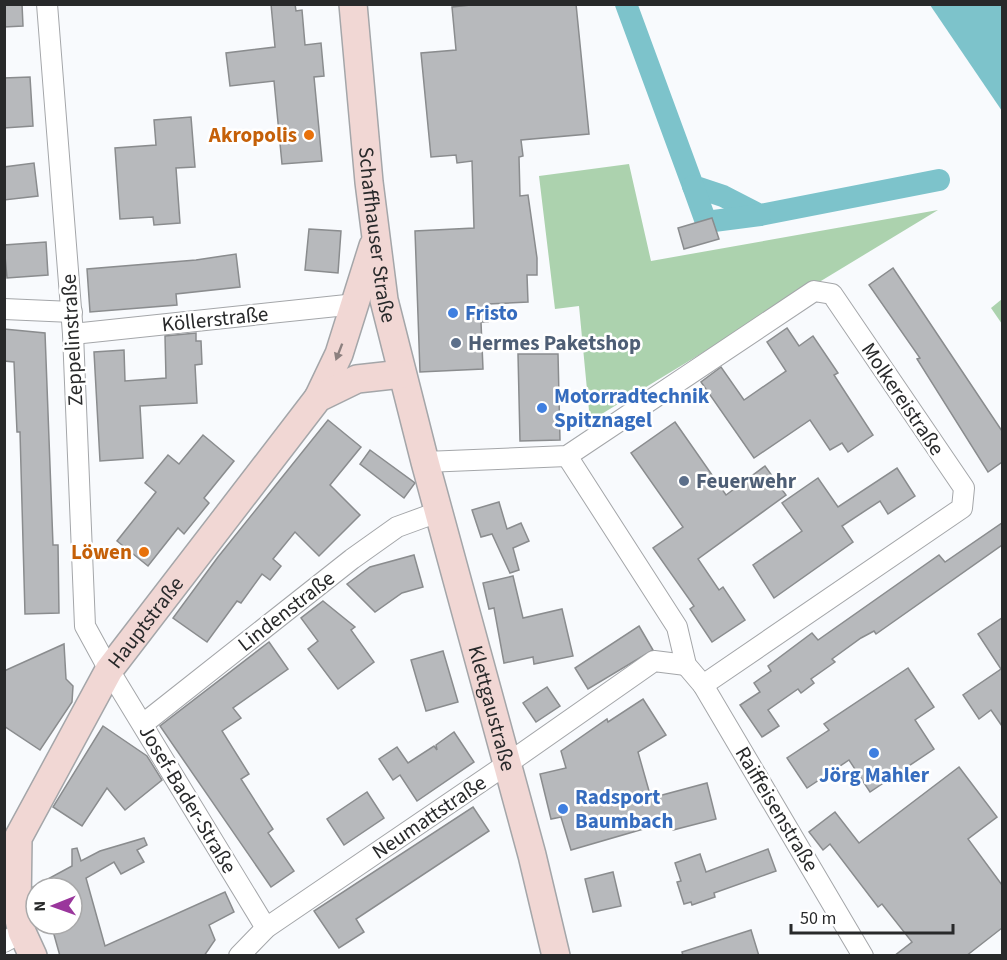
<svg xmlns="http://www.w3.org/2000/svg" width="1007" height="960" font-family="'Source Sans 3',sans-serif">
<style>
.green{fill:#acd2ae}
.water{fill:#7dc3cb}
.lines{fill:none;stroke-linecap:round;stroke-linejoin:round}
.canal{stroke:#7dc3cb;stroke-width:22}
.building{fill:#b7b9bc;stroke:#8a8c8e;stroke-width:1.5}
.street-casing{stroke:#a4a6a9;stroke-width:22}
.secondary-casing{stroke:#a4a6a9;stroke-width:30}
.street{stroke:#fff;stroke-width:20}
.secondary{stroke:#f1d7d4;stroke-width:27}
.oneway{fill:#8c807f}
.food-dot{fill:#e8710a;stroke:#fff;stroke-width:2}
.shop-dot{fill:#3f7fe0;stroke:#fff;stroke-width:2}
.service-dot{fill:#5c6f8a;stroke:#fff;stroke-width:2}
.labels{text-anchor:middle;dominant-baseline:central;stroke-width:5;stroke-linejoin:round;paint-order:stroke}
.food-label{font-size:21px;font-weight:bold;fill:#c56008;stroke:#fff;text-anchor:end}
.street-label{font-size:21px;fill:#28292a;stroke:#fff}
.shop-label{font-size:21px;font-weight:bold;fill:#366cbe;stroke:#fff;text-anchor:start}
.service-label{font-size:21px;font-weight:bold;fill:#4e5e75;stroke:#fff;text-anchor:start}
</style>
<rect width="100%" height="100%" fill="#f8fafd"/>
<!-- green -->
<g class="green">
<path d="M629,164L651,261L938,210L590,421L579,306L555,309L539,176Z"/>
<path d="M1002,299V324L991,308Z"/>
</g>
<!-- water -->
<path class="water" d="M930,5H1002V111Z"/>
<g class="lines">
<!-- canal -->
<g class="canal">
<path d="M626,4L693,186L723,196L760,215L939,180"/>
<path d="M693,186L706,222L760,215"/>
</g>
</g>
<!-- building -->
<g class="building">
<path d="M4,4H22L23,26L4,27Z"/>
<path d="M271,4H295L296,11L302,10L305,45L321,43L324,76L314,77L322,161L282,164L274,81L230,86L226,53L275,47Z"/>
<path d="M480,4H576L589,134L521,140L523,156L519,157L520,196L528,195L537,258V275H527L528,302L488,304V322H481L483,369L420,372L415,231L474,228L472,161L457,163L456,155L431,157L421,53L456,50L452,7Z"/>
<path d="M30,77L33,126L4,128V78Z"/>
<path d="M191,117L195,167L176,168L180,223L154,225L153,217L120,219L115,148L156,145L154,120Z"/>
<path d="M34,163L38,196L4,200V167Z"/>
<path d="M712,218L719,239L684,249L678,228Z"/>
<path d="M309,229L341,231L338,273L305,270Z"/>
<path d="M46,242L48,275L7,278L4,245Z"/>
<path d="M236,254L240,287L176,294L177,305L90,312L87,269L196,260Z"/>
<path d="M893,268L1002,431V462L988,472L917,359L920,358L869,285Z"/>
<path d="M787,328L799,346L813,336L838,373L834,375L873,435L848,452L842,443L830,450L810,420L754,458L701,382L721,367L744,400L786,371L767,342Z"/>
<path d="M4,329L45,333L53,545H58L59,613L25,614L20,432H17L14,362L4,361Z"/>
<path d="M196,333V341H201L202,364L195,365L197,403L140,406L143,458L100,461L94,352L124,350L125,381L166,378L165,336Z"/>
<path d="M518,354H558L560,440L520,441Z"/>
<path d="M328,420L361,447L330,485L360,515L319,556L295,532L273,559L281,566L270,580L262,574L241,603L237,601L207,642L173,618L218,557Z"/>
<path d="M675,422L726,495L765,466L786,495L698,559L719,590L723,587L745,620L712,642L690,609L694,606L653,548L683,527L631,453Z"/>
<path d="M203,435L234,461L204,498L209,503L184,534L178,528L148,566L117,541L156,492L145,483L168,455L179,464Z"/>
<path d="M370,450L415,483L404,498L360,464Z"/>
<path d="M897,468L915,496L888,514L880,501L842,526L853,542L774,598L753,565L802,531L782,503L818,478L838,507Z"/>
<path d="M499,502L507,529L521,523L529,541L513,548L519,570L510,573L492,534L481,537L472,510Z"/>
<path d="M1002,523V545L876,634L874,631L861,638L832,659L835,662L811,679L814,683L801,693L798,689L768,710L779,726L762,737L740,705L760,692L754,683L771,671L768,666L812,633L818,640L939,555L945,562Z"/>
<path d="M414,555L423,587L402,593L375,612L347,584L370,567Z"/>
<path d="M513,576L523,618L562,609L573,656L534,664L533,657L504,663L494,608L489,609L483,583Z"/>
<path d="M323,601L355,627L351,630L374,662L338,689L308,649L318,641L301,618Z"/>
<path d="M1002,618V726L991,710L979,719L963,695L1001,669L978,634Z"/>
<path d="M639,626L653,650L588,689L575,668Z"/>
<path d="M269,642L288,669L233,708L241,718L222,731L249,774L241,779L273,829L268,833L294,871L271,887L160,726Z"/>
<path d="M64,644L66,679L73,686L72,702L40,750L4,726V671Z"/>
<path d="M443,651L458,702L426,711L411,660Z"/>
<path d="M908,668L934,707L915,720L934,749L870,792L849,760L807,788L787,758L829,730L824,724Z"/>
<path d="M547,687L560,706L536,722L523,703Z"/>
<path d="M643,699L666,735L638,752L651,798L707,783L716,819L673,830L671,821L571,850L561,817L551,819L540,774L566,768L561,751L607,719L608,722Z"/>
<path d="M103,726L147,756L162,780L125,810L107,788L82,826L53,807Z"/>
<path d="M454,732L474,762L417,801L400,775L393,780L379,759L397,747L408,763L434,746L437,750L436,745Z"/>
<path d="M959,767L997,817L968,839L1002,885V928L966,956H894L912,942L882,904L878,907L830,844L823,850L809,832L835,812L859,843Z"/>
<path d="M367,792L384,818L344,845L327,819Z"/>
<path d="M473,807L489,831L356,919L364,932L339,948L314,911Z"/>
<path d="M144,838L147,845L137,850L144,862L121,874L114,862L86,878L105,946L225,892L234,912L209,925L215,940L204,956H60L51,924H72V888L33,887L72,866V849L77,848L81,861L100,851Z"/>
<path d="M768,849L776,871L714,893L715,897L692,905L691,902L684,904L677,882L681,881L675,863L700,854L706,872Z"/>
<path d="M613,872L621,906L593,912L585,879Z"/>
<path d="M751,930L759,956H683L682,952Z"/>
</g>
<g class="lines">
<defs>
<g id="street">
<path d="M47,4L73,334L85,626L109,670L266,928"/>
<path d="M4,309L72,312"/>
<path d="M73,334L356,304"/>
<path d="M567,456L677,627L686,665L703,685L863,956"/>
<path d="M425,462L567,456L814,291L832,294L964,488L962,508L703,685"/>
<path d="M143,724L352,559L397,527L438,512"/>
<path d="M4,942L22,932"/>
<path d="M239,956L266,928L507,764L654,661L686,665"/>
</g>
<g id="secondary">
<path id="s1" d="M353,4L369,182L384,300L425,462L532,855L556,956"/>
<path d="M318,398L339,354L373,246"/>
<path id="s2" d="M33,956L22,932L17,911L18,838L109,670L318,398L357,379L402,374"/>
</g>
</defs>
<!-- street casing -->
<use href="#street" class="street-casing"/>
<!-- secondary casing -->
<use href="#secondary" class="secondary-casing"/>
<!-- street -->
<use href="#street" class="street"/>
<!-- secondary -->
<use href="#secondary" class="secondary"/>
</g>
<!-- one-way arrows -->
<defs><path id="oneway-solid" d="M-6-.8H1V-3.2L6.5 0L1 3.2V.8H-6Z" transform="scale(1.5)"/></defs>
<use class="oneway" href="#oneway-solid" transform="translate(339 352) rotate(111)"/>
<!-- markers -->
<g class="food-dot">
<circle cx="309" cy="135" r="6"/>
<circle cx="144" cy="552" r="6"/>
</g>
<g class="shop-dot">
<circle cx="453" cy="313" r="6"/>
<circle cx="542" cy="408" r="6"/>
<circle cx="874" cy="753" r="6"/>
<circle cx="563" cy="809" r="6"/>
</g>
<g class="service-dot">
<circle cx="456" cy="343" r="6"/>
<circle cx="684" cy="481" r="6"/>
</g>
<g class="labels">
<!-- food labels -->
<g class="food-label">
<text x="297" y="135">Akropolis</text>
<text x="132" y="552">Löwen</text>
</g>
<!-- street labels -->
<g class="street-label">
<text stroke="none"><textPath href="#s1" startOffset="232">Schaffhauser Straße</textPath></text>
<text transform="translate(215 319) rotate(-6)">Köllerstraße</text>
<text transform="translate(72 340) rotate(-93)">Zeppelinstraße</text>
<text transform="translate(903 399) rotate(56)">Molkereistraße</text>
<text transform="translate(286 611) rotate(-38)">Lindenstraße</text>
<text stroke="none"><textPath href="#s2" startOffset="372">Hauptstraße</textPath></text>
<text stroke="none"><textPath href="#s1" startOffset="720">Klettgaustraße</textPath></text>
<text transform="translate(188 799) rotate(59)">Josef-Bader-Straße</text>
<text transform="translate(777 809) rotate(59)">Raiffeisenstraße</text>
<text transform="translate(429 817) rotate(-34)">Neumattstraße</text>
</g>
<!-- shop labels -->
<g class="shop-label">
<text x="465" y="313">Fristo</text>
<text x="554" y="396">Motorradtechnik<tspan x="554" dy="24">Spitznagel</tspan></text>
<text x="874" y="775" text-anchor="middle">Jörg Mahler</text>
<text x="575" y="797">Radsport<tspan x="575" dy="24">Baumbach</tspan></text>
</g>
<!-- service labels -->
<g class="service-label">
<text x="468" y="343">Hermes Paketshop</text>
<text x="696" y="481">Feuerwehr</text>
</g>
</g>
<!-- border -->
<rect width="1007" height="960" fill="none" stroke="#28292a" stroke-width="12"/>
<!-- north arrow -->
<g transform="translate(54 906) rotate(269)"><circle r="28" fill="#ffffff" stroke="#a9a9aa" stroke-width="1.5"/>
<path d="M0-4.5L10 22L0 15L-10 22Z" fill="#9a369c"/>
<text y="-9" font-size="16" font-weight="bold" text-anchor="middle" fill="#28292a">N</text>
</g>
<!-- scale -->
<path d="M791 924v9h162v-9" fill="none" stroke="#28292a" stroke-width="3"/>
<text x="800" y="924" font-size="18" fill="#28292a" stroke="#ffffff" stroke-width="4.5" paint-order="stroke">50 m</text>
</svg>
